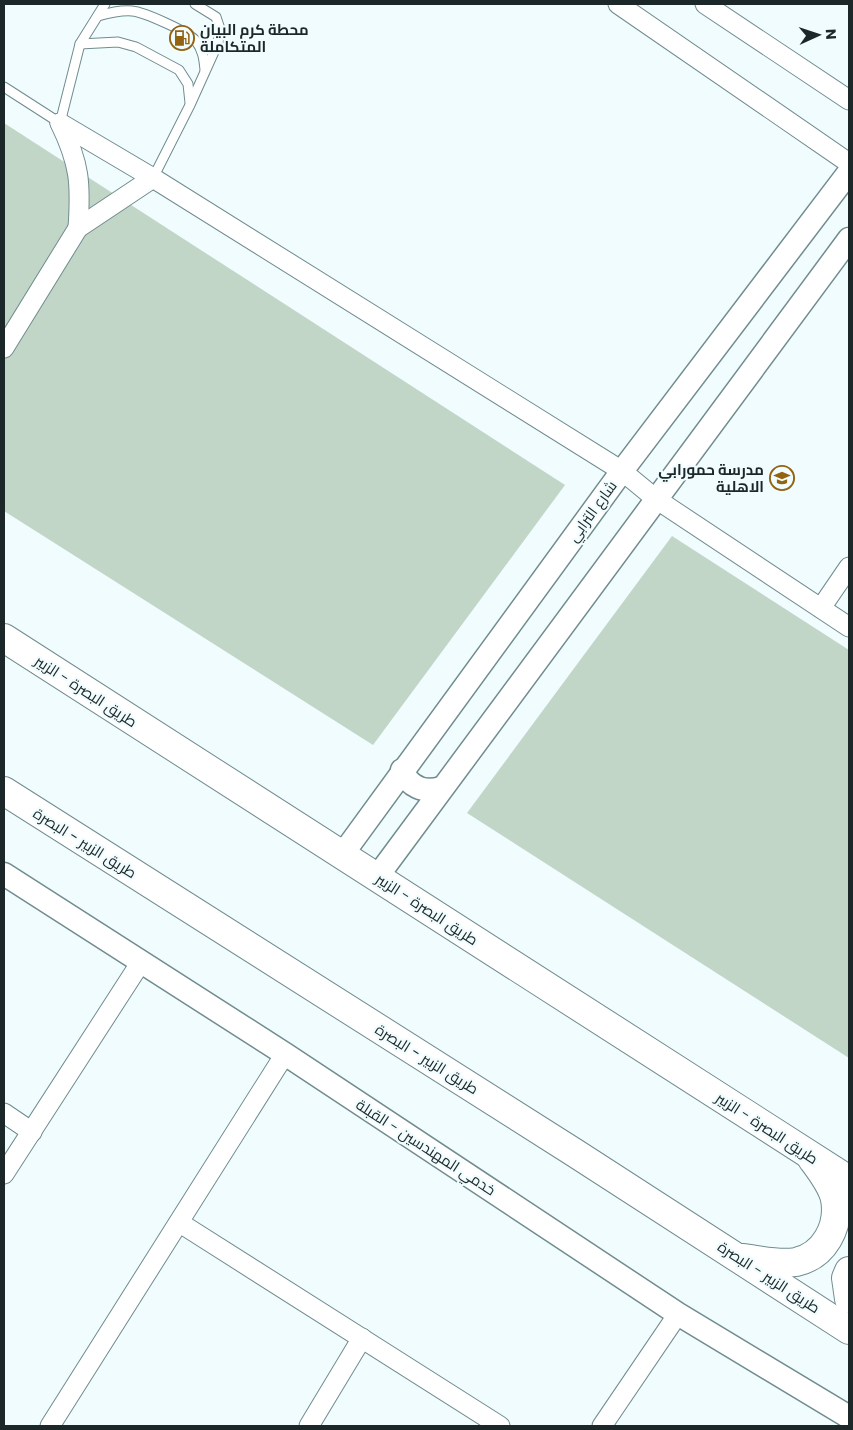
<svg xmlns="http://www.w3.org/2000/svg" width="853" height="1430" font-family="Poppins,Cairo,sans-serif">
<style>
.green{fill:#c2d6c7}
.lines{fill:none;stroke-linecap:round;stroke-linejoin:round}
.service-casing{stroke:#708c8f;stroke-width:11}
.minor-casing{stroke:#708c8f;stroke-width:21}
.tertiary-casing{stroke:#708c8f;stroke-width:25}
.trunk-casing{stroke:#708c8f;stroke-width:30}
.service{stroke:#fff;stroke-width:9}
.minor{stroke:#fff;stroke-width:19}
.tertiary{stroke:#fff;stroke-width:22}
.trunk{stroke:#fff;stroke-width:28}
.labels{text-anchor:middle;dominant-baseline:central;stroke-width:4.5;stroke-linejoin:round;paint-order:stroke}
.poi-label{font-size:15px;font-weight:bold;fill:#1c2729;stroke:#f0fcfe;text-anchor:start}
.street-label{font-size:15px;fill:#1c2729;stroke:#f0fcfe}
</style>
<rect width="100%" height="100%" fill="#f0fcfe"/>
<!-- green -->
<g class="green">
<path d="M4,123L565,485L373,745L4,511Z"/>
<path d="M672,536L849,650V1058L467,813Z"/>
</g>
<g class="lines">
<defs>
<g id="service">
<path d="M98,16C109,13 120,10 132,11C144,12 189,32 196,41C203,50 204,59 205,70"/>
<path d="M80,44L118,42L136,47L179,70L188,84L190,103"/>
<path d="M4,87L60,123L80,44L105,4"/>
<path d="M153,178L190,105L218,43L220,29L216,17L195,4"/>
</g>
<g id="minor">
<path d="M618,4L849,163"/>
<path d="M705,4L849,100"/>
<path d="M60,123L153,178L622,471L656,499L849,627"/>
<path d="M60,123C80,164 81,184 78,228"/>
<path d="M4,348L78,228L153,178"/>
<path d="M821,608L849,567"/>
<path d="M4,1113L32,1132"/>
<path d="M4,1174L141,962"/>
<path d="M180,1223L500,1426"/>
<path d="M50,1426L285,1054"/>
<path d="M309,1426L362,1338"/>
<path d="M602,1426L678,1314"/>
</g>
<g id="tertiary">
<path d="M402,770C409,787 424,793 441,788"/>
<path d="M342,855L622,471L849,172"/>
<path d="M4,874L285,1054L678,1314L849,1417"/>
<path d="M377,877L849,239"/>
</g>
<g id="trunk">
<path d="M4,638L849,1180"/>
<path d="M4,791L575,1153L849,1330"/>
<path d="M742,1258C759,1260 779,1265 796,1262C824,1256 840,1227 835,1199C832,1185 821,1171 812,1159"/>
<path d="M849,1271L846,1278L849,1299"/>
</g>
</defs>
<!-- service casing -->
<use href="#service" class="service-casing"/>
<!-- minor casing -->
<use href="#minor" class="minor-casing"/>
<!-- tertiary casing -->
<use href="#tertiary" class="tertiary-casing"/>
<!-- trunk casing -->
<use href="#trunk" class="trunk-casing"/>
<!-- service -->
<use href="#service" class="service"/>
<!-- minor -->
<use href="#minor" class="minor"/>
<!-- tertiary -->
<use href="#tertiary" class="tertiary"/>
<!-- trunk -->
<use href="#trunk" class="trunk"/>
</g>
<!-- icons -->
<defs>
<symbol id="fuel-ring" viewBox="-11 -11 22 22"><circle r="9.5" fill="#f0fcfe" stroke="#936311" stroke-width="1.5"/><path d="M-5.5-6h7V0h2V4h1.3V-2.5L3-4.5l.8-.8L6-3V5H2.5V1h-1V6h-7ZM-4.2-4.7v3.2H.2V-4.7Z" fill="#936311"/></symbol>
<symbol id="school-ring" viewBox="-11 -11 22 22"><circle r="9.5" fill="#f0fcfe" stroke="#936311" stroke-width="1.5"/><path d="M0-5L7-2L0 1L-7-2ZM-4 1L0 2.5L4 1V4Q0 6-4 4Z" fill="#936311"/></symbol>
</defs>
<g fill-rule="evenodd">
<use href="#fuel-ring" x="168" y="24" width="28" height="28"/>
<use href="#school-ring" x="768" y="464" width="28" height="28"/>
</g>
<g class="labels">
<!-- poi labels -->
<g class="poi-label">
<text x="200" y="29">محطة كرم البيان<tspan x="200" dy="17">المتكاملة</tspan></text>
<text x="764" y="469" text-anchor="end">مدرسة حمورابي<tspan x="764" dy="17">الاهلية</tspan></text>
</g>
<!-- street labels -->
<g class="street-label">
<text transform="translate(592 511) rotate(-54)">شارع الترابي</text>
<text transform="translate(86 691) rotate(33)">طريق البصرة - الزبير</text>
<text transform="translate(85 843) rotate(32)">طريق الزبير - البصرة</text>
<text transform="translate(427 909) rotate(33)">طريق البصرة - الزبير</text>
<text transform="translate(427 1059) rotate(32)">طريق الزبير - البصرة</text>
<text transform="translate(767 1128) rotate(33)">طريق البصرة - الزبير</text>
<text transform="translate(426 1147) rotate(33)">خدمي المهندسين - القبلة</text>
<text transform="translate(769 1277) rotate(33)">طريق الزبير - البصرة</text>
</g>
</g>
<!-- border -->
<rect width="853" height="1430" fill="none" stroke="#1c2729" stroke-width="10"/>
<!-- north arrow -->
<g transform="translate(818 35) rotate(87)" stroke="#f0fcfe" stroke-width="4" paint-order="stroke">
<path d="M0-4L9 19L0 12L-9 19Z" fill="#1c2729"/>
<text y="-8" font-size="14" font-weight="bold" text-anchor="middle" fill="#1c2729">N</text>
</g>
</svg>
